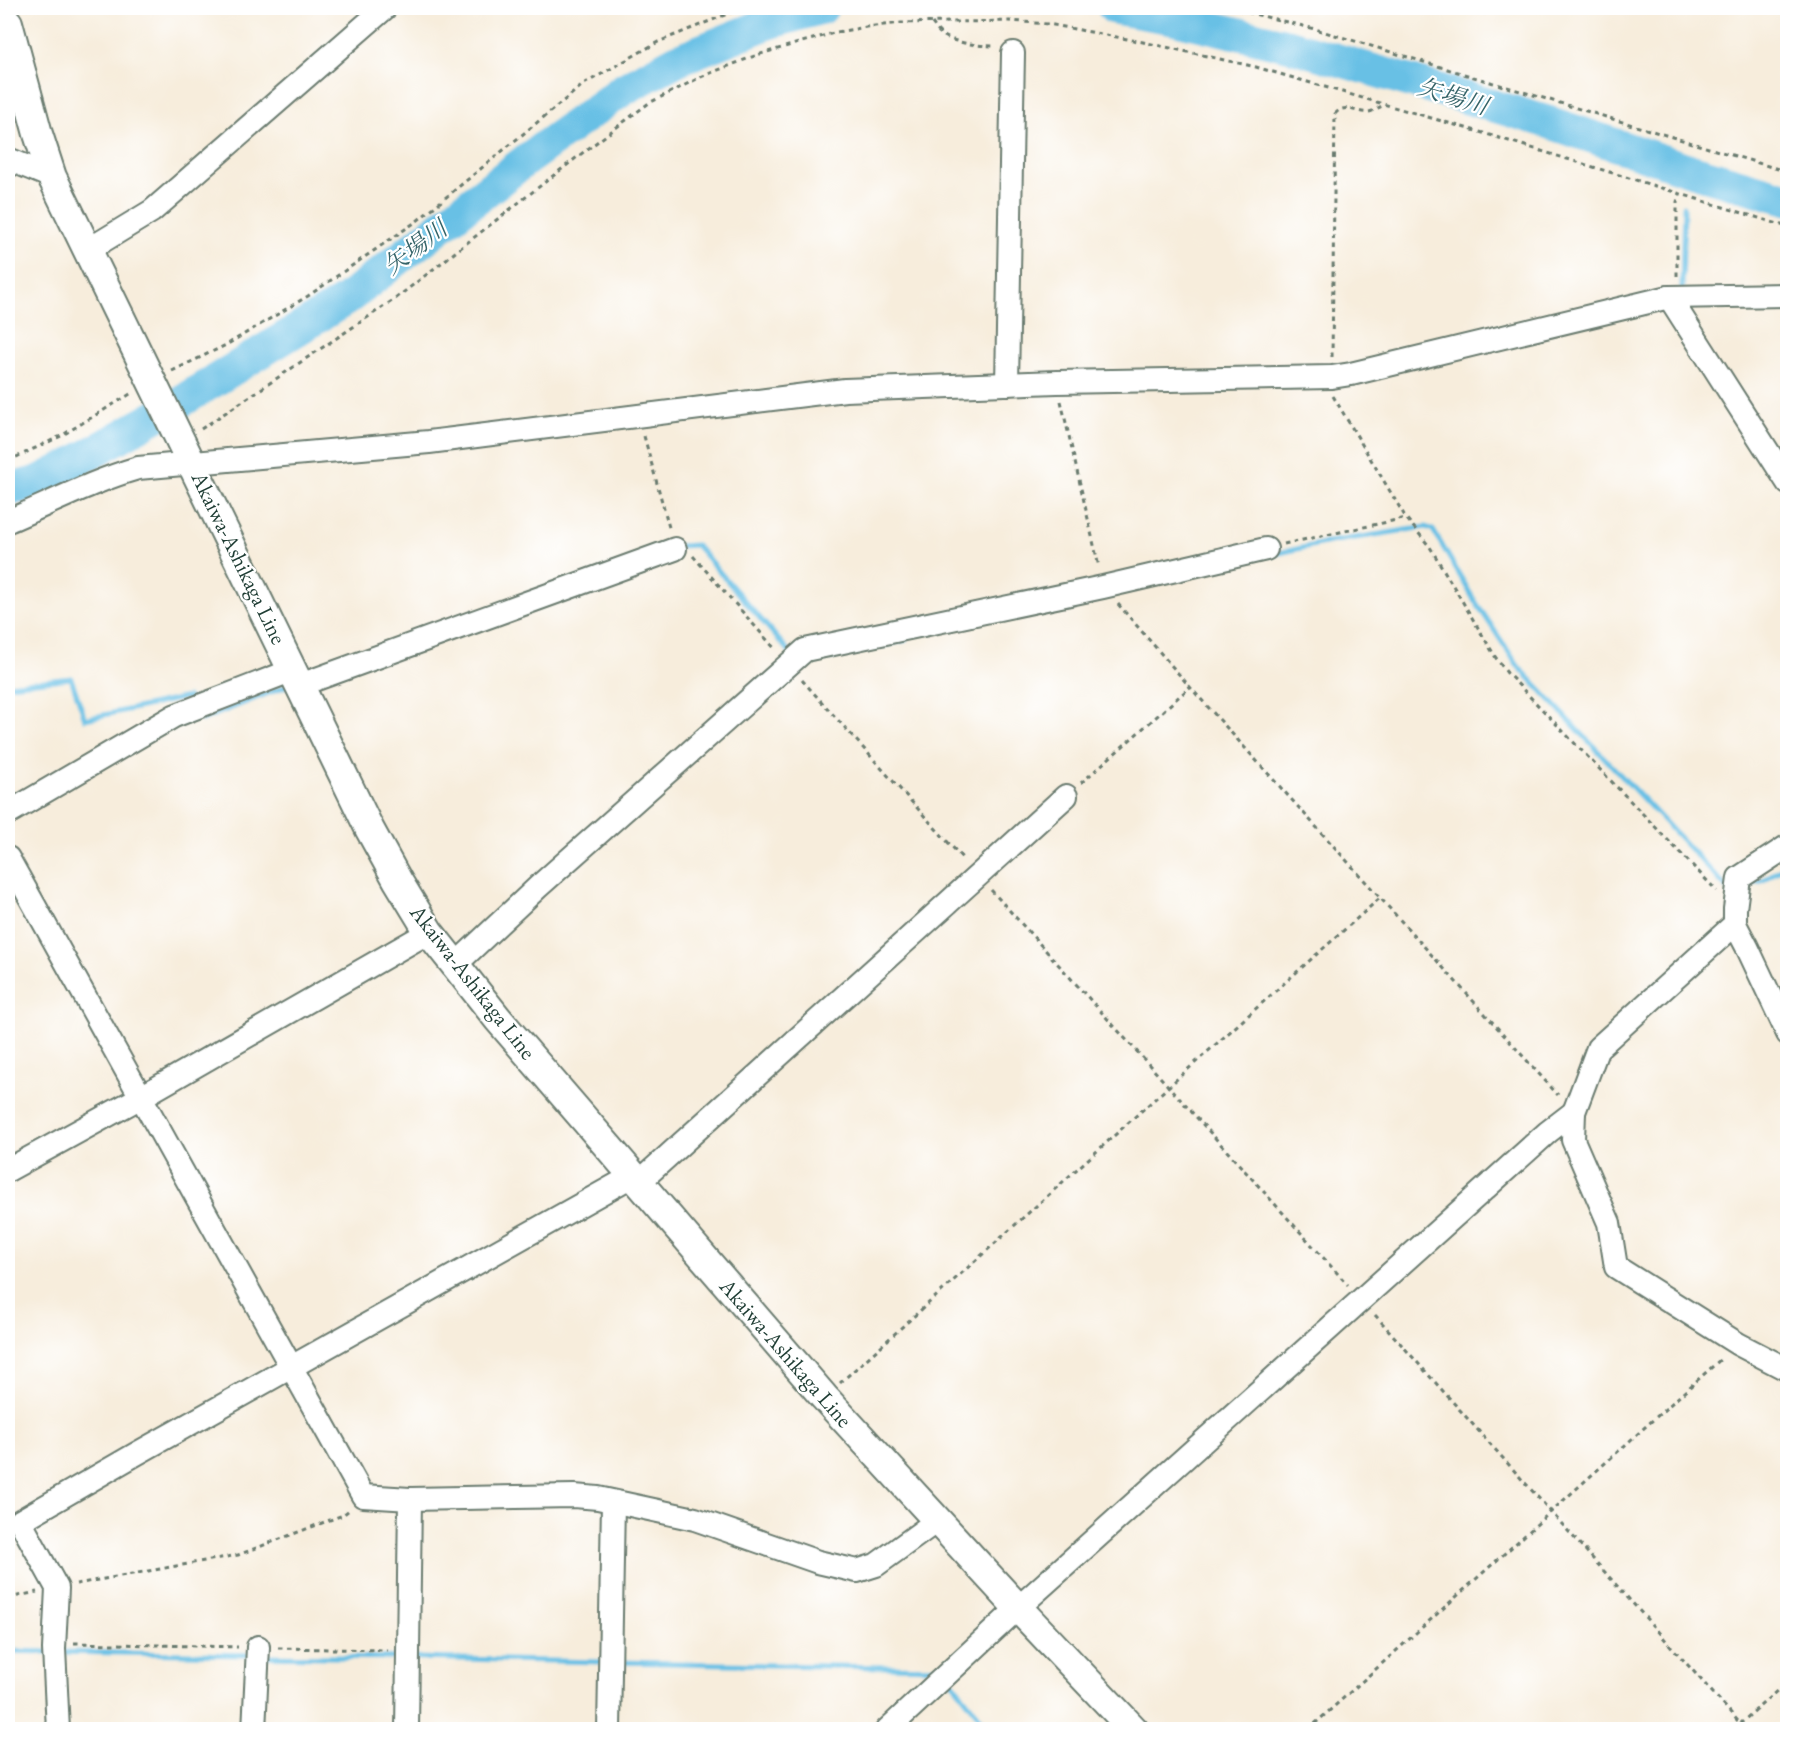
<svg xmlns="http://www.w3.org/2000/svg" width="1795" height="1737" font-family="'EB Garamond','Noto Serif JP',serif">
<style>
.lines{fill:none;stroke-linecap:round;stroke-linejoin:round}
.stream{stroke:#68c0e5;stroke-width:5}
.river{stroke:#68c0e5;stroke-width:33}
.minor-casing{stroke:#6b7b6f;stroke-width:26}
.major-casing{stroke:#6b7b6f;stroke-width:32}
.path{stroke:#6b7b6f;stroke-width:3;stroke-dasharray:4.5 4.5;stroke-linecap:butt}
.minor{stroke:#fff;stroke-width:22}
.major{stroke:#fff;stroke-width:28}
.labels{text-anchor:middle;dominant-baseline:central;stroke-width:4.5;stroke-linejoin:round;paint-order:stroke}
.street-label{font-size:22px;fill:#1f3d34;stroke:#fff}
.water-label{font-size:24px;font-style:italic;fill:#356469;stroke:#fff}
</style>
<rect width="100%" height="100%" fill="#fff"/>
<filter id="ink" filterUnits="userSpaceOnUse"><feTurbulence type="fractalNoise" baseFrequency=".0167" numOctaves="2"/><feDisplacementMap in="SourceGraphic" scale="12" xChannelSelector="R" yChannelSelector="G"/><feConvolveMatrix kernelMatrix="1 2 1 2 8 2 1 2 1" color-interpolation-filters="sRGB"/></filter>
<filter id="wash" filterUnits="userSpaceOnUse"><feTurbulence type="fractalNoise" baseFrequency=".008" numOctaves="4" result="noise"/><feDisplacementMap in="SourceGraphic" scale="24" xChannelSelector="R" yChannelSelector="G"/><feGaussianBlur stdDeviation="1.35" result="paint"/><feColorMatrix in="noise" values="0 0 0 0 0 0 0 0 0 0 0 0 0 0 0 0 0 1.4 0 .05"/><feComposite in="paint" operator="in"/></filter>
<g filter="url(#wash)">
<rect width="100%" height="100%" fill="#f7eddc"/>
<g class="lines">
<!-- stream -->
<g class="stream">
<path d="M1682,288L1684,206"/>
<path d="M680,546L696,545L792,655"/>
<path d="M1270,555L1329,542L1426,527L1433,530L1473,598L1518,666L1726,887L1731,886"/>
<path d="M803,664L905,640"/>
<path d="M8,685L71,678L85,719L188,697L191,702"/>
<path d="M198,713L202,720L291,684"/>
<path d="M1746,883L1762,881L1788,864"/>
<path d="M8,1651L49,1652"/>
<path d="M58,1652L253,1655"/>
<path d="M262,1656L403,1658"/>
<path d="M412,1658L604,1662"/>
<path d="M616,1662L941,1668L942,1669"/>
<path d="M950,1679L990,1730"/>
</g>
<!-- river -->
<g class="river">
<path d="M1114,8L1172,18L1291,46L1548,122L1690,170L1788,199"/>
<path d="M8,490L38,482L69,466L172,407L347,299L526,160L624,89L677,60L766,24L822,8"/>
</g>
</g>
</g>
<g filter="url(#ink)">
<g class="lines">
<defs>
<g id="minor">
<path d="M8,159L52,177"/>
<path d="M88,250L152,211L385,8"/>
<path d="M1669,297L1788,483"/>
<path d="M1007,384L1013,53"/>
<path d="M8,521C51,503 93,481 138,468L429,442L845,390L1057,382L1332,377L1351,374L1669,297L1788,295"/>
<path d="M300,685L675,549"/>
<path d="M8,813L174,716L293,670"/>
<path d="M1788,846L1739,878L1735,909V924L1598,1048L1574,1112L1573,1140L1609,1223L1616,1267L1738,1344L1788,1370"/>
<path d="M8,858L363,1496L410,1499L574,1496L598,1498L695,1519L818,1562L857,1571L876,1565L938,1520"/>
<path d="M1735,924L1747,947L1788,1034"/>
<path d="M455,965L538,887L805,650L1103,587L1266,549"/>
<path d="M8,1170L141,1097L429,932"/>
<path d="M638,1183L1066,796"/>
<path d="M58,1730L54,1649L57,1588L20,1521L136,1454L632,1176"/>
<path d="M254,1730L258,1647"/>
<path d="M407,1730L410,1499"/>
<path d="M609,1730L613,1502"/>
<path d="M887,1730L1018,1608L1548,1132L1574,1112"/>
</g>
<path id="major" d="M8,23L38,134L52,177L370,830L398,881L429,932L498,1019L824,1397L1018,1608L1134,1730"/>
</defs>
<!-- minor casing -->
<use href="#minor" class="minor-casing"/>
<!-- major casing -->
<use href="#major" class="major-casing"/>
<!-- path -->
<g class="path">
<path d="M1230,8L1315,29L1788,172"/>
<path d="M932,23C935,27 937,31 941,34C953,43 979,46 994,46"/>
<path d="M1677,276V202L1679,194"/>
<path d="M1332,357L1335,114C1345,102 1356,114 1369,112C1374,111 1379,107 1384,105"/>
<path d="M172,371L226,345L308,296L417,221L584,84L658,42L742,8"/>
<path d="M1333,396L1406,518L1430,547L1496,658L1507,673L1717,891"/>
<path d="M1061,401L1099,567"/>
<path d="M201,429L395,299L585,151L649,103L703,76L757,55L837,32L866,27L901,23L1010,21L1048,24L1143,42L1256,67L1483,133L1788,227"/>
<path d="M644,436L670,531"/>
<path d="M8,461L61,436L132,393"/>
<path d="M1284,544L1406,518"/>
<path d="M693,556L776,650"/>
<path d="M1118,604L1190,687L1558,1095"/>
<path d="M802,680L964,860"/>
<path d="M1081,783L1190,687"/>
<path d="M991,890L1348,1285"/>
<path d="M1375,1315L1746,1730"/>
<path d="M840,1383L1168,1087L1381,897"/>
<path d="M76,1584L238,1555L343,1515L349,1510"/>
<path d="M8,1598L37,1592"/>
<path d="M74,1643L238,1647"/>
<path d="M278,1648L388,1650"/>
<path d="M1308,1730L1722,1358"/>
<path d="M1733,1730L1788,1681"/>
</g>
<!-- minor -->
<use href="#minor" class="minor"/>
<!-- major -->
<use href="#major" class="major"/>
</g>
</g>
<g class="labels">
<!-- street labels -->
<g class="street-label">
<text transform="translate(239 558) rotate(64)">Akaiwa-Ashikaga Line</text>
<text transform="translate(473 982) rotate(52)">Akaiwa-Ashikaga Line</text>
<text transform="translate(786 1353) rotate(49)">Akaiwa-Ashikaga Line</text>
</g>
<!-- water labels -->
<g class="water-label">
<text transform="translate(1453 96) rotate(17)">矢場川</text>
<text transform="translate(415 247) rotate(-37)">矢場川</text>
</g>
</g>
<!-- margin -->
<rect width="1795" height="1737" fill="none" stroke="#fff" stroke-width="30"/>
</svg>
